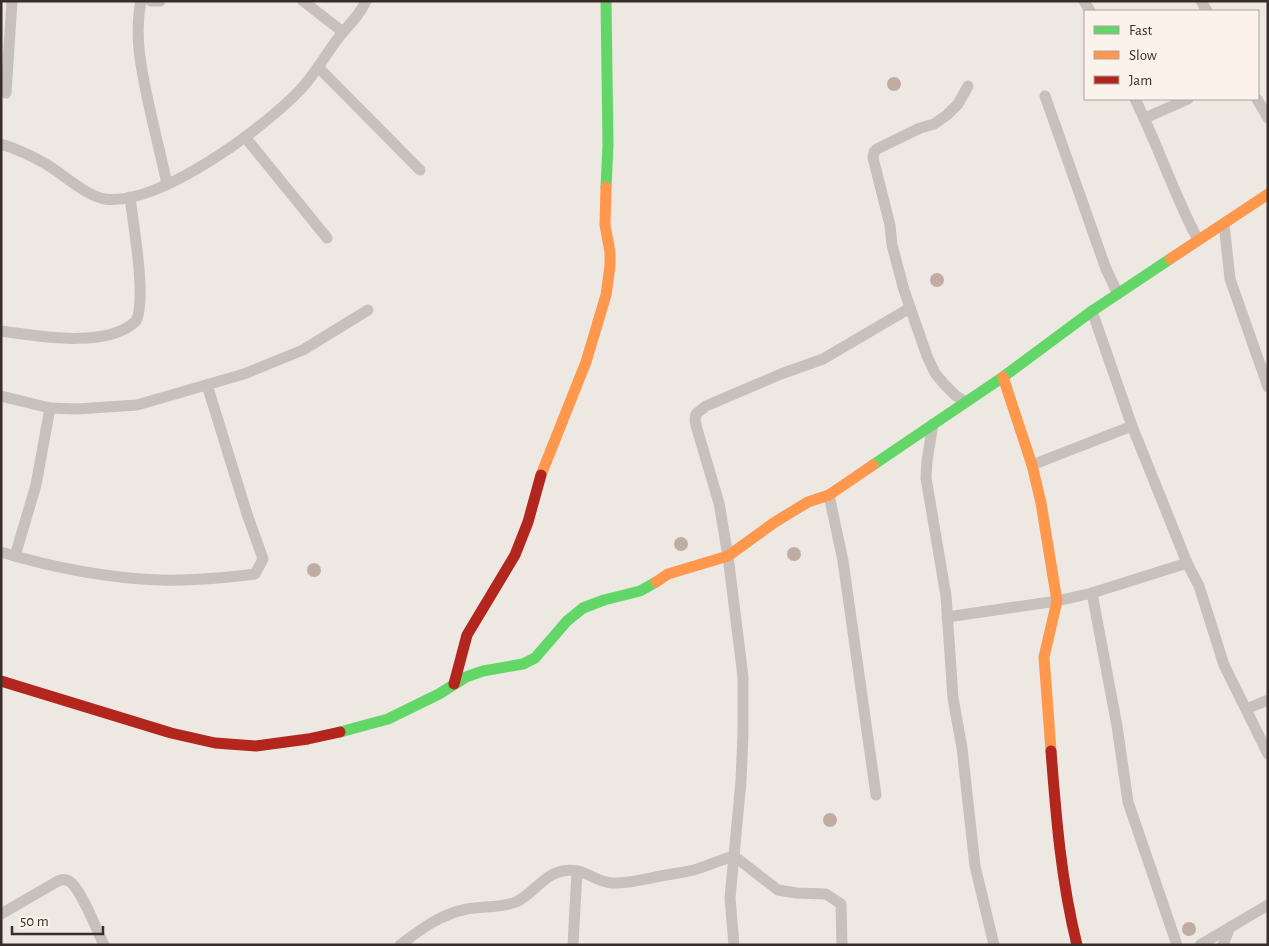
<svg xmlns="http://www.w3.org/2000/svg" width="1269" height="946" font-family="'Alegreya Sans',sans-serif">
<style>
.building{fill:#c1aca4}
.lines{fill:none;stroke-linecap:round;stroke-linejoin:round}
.street{stroke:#c7c0bc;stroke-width:11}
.fast{stroke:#63d668;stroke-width:11}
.slow{stroke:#ff974d;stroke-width:11}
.jam{stroke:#b3261e;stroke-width:11}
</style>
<rect width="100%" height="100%" fill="#eee8e2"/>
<!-- building -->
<g class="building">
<circle cx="894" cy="84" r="7"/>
<circle cx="937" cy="280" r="7"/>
<circle cx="681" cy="544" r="7"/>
<circle cx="794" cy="554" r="7"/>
<circle cx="314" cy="570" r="7"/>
<circle cx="830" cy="820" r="7"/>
<circle cx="1189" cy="929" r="7"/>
</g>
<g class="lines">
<!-- street -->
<g class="street">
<path d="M141,1C134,35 141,68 148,101C154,129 161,156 167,184"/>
<path d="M151,1H160"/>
<path d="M303,1L343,32"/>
<path d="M1084,1L1090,11"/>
<path d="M1201,1L1207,11"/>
<path d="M318,67L420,170"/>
<path d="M6,93L12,1"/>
<path d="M1045,96L1106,269L1118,294"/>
<path d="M1135,99C1158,145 1174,195 1198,240"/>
<path d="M1257,99L1268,118"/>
<path d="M1145,118L1188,99"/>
<path d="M245,137L327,238"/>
<path d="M1,144C17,149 32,156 46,164C63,174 86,196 105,199C159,206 264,128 300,90C317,72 328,50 343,32C352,22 360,14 366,1"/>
<path d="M1224,224L1230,279L1268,387"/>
<path d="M1092,311L1132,426L1187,563L1199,586L1224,665L1268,754"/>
<path d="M1,331C38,336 107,349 136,321C147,300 133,223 130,197"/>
<path d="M1,396L50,408L77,409L137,405L244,374L303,350L368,310"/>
<path d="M966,402L956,396L944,384L935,373L927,356L904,290L892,245L890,225L873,158L874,152L877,149L920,128L934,124L947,115L958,104L968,86"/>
<path d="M933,424L927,461L926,478L946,596L953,698L962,748L975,866L994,945"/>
<path d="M1032,465L1132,426"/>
<path d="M829,495L843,561L876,795"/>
<path d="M1,552C51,567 108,578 160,580C192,581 223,578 255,574L263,559L247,514L207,385"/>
<path d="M15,556L36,485L50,408"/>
<path d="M1092,593L1117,726L1128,802L1177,945"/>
<path d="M947,617L1057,601L1092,593L1187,563"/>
<path d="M1246,709L1268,700"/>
<path d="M734,856L778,890L796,893L826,894L841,904L842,945"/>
<path d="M1,914L58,881C62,879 65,879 69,881C81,888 97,931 104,945"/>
<path d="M400,945C421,929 441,914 467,909C483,906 501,908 516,902C533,894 544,874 563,871C584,867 593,881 611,883C625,884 642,880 656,877C669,874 681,873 694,870C707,866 720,860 734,856"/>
<path d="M573,945L577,871"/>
<path d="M734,945L730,898L741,781L743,734V677L728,556L719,503L697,429L695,420L696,414L706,406L781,374L823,359L910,308"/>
<path d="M1200,945L1268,905"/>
<path d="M1223,945L1230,927"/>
</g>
<!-- fast -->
<g class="fast">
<path d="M606,1L608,145L606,187"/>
<path d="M873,465L1003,377L1092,311L1170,259"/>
<path d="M340,732L388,719L439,694L466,677L483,671L523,664L535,658L567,621L583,608L604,600L640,591L656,582"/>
</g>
<!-- slow -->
<g class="slow">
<path d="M1170,259L1268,194"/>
<path d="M1003,377L1032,465L1041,503L1057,601L1044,657L1051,751"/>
<path d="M541,475L586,362L606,295L610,266V252L605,225L606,187"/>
<path d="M656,582L668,574L728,556L775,522L808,502L829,495L873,465"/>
</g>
<!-- jam -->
<g class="jam">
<path d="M1,681L171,733L215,743L256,746L308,739L340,732"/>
<path d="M454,684L467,635L515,555L528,522L541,475"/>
<path d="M1051,751C1056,816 1061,881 1077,945"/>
</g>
</g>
<!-- border -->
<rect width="1269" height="946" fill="none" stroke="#382d29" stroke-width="5"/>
<!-- legend -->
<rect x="1084" y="10" width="175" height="90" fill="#faf2eb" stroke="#aca39d"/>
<rect x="1094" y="26" width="25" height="8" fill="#63d668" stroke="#aca39d"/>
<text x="1129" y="35" font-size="15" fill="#382d29">Fast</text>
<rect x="1094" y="51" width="25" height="8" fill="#ff974d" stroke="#aca39d"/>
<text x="1129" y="60" font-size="15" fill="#382d29">Slow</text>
<rect x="1094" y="76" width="25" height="8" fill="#b3261e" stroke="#aca39d"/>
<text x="1129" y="85" font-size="15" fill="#382d29">Jam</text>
<!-- scale -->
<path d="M12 926v8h91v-8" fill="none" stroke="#382d29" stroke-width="2.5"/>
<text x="20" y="926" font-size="15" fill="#382d29" stroke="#faf2eb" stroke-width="4" paint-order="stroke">50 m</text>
</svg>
